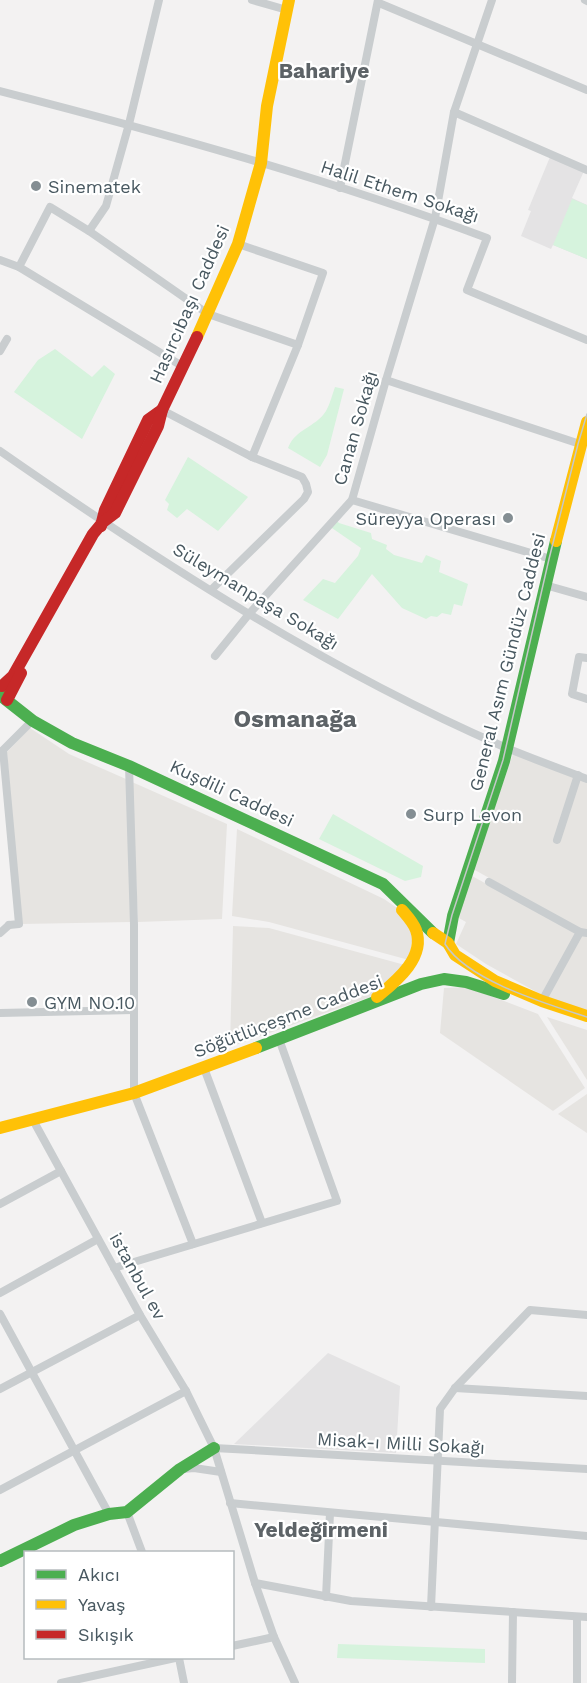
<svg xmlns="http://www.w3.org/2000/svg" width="587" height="1683" font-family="'Work Sans',sans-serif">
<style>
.commercial{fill:#e6e4e1}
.education{fill:#e4e3e4}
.green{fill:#d6f3dd}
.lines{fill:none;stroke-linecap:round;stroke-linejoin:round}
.street{stroke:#c9cdcf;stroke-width:8}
.fast{stroke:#4caf50;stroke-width:12}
.slow{stroke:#ffc107;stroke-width:12}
.jam{stroke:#c62828;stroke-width:12}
.tram{stroke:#c5c8c9;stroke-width:1.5}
.poi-dot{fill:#848e93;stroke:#fff;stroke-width:2}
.labels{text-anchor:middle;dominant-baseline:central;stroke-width:4.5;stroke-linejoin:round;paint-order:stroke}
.poi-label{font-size:18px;fill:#485860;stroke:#fff;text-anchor:start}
.street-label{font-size:18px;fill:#485860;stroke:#fff}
.quarter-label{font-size:21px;font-weight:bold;fill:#5d6367;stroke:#fff}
.district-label{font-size:24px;font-weight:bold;fill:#5d6367;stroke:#fff}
</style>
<rect width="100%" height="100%" fill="#f3f2f2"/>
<!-- commercial -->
<g class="commercial">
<path d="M30,728L69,754L126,779L131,922L21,924L7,752Z"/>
<path d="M513,754L587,782V930L581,929L473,869Z"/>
<path d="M132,782L227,824L222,919L138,922Z"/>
<path d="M237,829L384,899L400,910L414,929L409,960L269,922L232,916Z"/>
<path d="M472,876L576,933L542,995L486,964L456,944L466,922L457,917Z"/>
<path d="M233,926L269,928L405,965L373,996L230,1047Z"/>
<path d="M582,935L587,936V1013L547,999Z"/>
<path d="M467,987L538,1014L585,1088L553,1111L440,1033L444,988Z"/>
<path d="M547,1017L587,1030V1080Z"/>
<path d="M587,1094V1133L558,1114Z"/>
</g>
<!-- education -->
<g class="education">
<path d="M550,157L584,171L572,198L587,205V259L553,245L551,249L521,236L531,211L528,210Z"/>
<path d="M328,1353L400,1386L396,1453L234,1444Z"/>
</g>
<!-- green -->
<g class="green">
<path d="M572,199L587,205V259L553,245Z"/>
<path d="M55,349L92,377L104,365L115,374L82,439L14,392L38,360Z"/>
<path d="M335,387L344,389L327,455L320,467L288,448C296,428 315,428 326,411C330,404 332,395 335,387Z"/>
<path d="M188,457L248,497L218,531L187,509L177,518L167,510L169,504L165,500Z"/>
<path d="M335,519L339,523L371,533L372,539L387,545L386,549L394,555L422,563L426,555L441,561L439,572L468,584L462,606L454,604L451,615L442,613L437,617L431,616L426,619L402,608L372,574L338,619L303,600L323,579L335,583L358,556L361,548L329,526Z"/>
<path d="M333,814L423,866L421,877L405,881L319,839Z"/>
<path d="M338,1644L485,1649V1663L337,1658Z"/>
</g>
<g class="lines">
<!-- street -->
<g class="street">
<path d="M252,0L287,10"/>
<path d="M585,0L587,1"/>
<path d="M379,3L587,90"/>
<path d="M0,91C164,133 328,179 487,238L467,290L587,340"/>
<path d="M454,112L587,170"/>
<path d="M340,188L378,0"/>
<path d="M89,231L106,206L129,124L159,0"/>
<path d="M238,244L323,273L298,345L252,457"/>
<path d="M0,260L19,267L182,366"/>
<path d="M19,267L50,207L89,231L208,314L298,345"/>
<path d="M0,351L7,339"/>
<path d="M386,380L580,444"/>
<path d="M162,410L252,457L302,477L306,484L308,492L304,499L211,590"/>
<path d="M0,451C158,561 325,669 502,746C530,758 559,768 587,779"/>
<path d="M352,500L551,559"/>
<path d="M545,585L587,597"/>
<path d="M215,656L249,614L352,500L386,380L435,218L454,112L492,0"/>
<path d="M587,658L579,657L572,694L587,699"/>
<path d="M129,766L134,925V1093L193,1244"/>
<path d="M557,840L578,775"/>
<path d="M489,882L580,932L587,933"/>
<path d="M9,925L19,924L3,750L27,726"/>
<path d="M0,933L9,925"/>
<path d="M542,1001L580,932"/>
<path d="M0,1013L133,1010"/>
<path d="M204,1068L262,1223"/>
<path d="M33,1120L140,1315L186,1391L214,1448L255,1583L274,1637L295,1683"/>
<path d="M0,1204L61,1171"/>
<path d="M114,1268L337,1201L279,1039"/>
<path d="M0,1293L98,1239"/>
<path d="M0,1314L109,1514"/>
<path d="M455,1388L587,1396"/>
<path d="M0,1389L140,1315"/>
<path d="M214,1448L587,1469"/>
<path d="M183,1469L194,1468L221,1472"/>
<path d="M0,1490L186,1391"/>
<path d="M230,1503L587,1536"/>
<path d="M127,1512L142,1552"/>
<path d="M255,1583L351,1601L587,1617"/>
<path d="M326,1597L330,1513"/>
<path d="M431,1607L440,1409L455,1388L530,1310L587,1315"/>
<path d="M232,1646L274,1637"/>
<path d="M179,1658L184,1683"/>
<path d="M61,1683L175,1658"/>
<path d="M512,1683L513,1612"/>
<path d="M577,1683V1617"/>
</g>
<!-- fast -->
<g class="fast">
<path d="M0,695L33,721L72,743L129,766L383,884L433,933"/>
<path d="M448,943L453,916L504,761L556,541"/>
<path d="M256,1048L421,984L444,979L466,982L504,994"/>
<path d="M0,1561L74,1525L109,1514L127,1512L180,1469L214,1448"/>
</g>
<!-- slow -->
<g class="slow">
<path d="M197,337L238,244L261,163L267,106L289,0"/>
<path d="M556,541L587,422"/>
<path d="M433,933L448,943L455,955L495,981L542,1001L587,1016"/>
<path d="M377,997C395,982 426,958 416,930C413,922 407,916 402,910"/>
<path d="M0,1128L134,1093L256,1048"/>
</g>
<!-- jam -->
<g class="jam">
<path d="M101,526L105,510L148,420L162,410"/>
<path d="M2,686L13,676L93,534L103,522L115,513L158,426L162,410L197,337"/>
<path d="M7,700L21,673"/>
</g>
<!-- tram -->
<path class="tram" d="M587,414L578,444L549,559L503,760L452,915L445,944C468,981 547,1004 587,1017"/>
</g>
<!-- markers -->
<g class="poi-dot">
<circle cx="36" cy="186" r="6"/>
<circle cx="508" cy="518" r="6"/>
<circle cx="411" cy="814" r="6"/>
<circle cx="32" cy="1002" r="6"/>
</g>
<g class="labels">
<!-- poi labels -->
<g class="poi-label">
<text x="48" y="186">Sinematek</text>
<text x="496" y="518" text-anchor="end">Süreyya Operası</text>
<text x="423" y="814">Surp Levon</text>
<text x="44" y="1002">GYM NO.10</text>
</g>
<!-- street labels -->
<g class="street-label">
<text transform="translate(400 191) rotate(18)">Halil Ethem Sokağı</text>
<text transform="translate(189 304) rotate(-66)">Hasırcıbaşı Caddesi</text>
<text transform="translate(355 428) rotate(-74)">Canan Sokağı</text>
<text transform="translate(256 596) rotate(31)">Süleymanpaşa Sokağı</text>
<text transform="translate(507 662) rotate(-76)">General Asım Gündüz Caddesi</text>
<text transform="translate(232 793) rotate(25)">Kuşdili Caddesi</text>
<text transform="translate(288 1016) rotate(-21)">Söğütlüçeşme Caddesi</text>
<text transform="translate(138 1276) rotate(61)">istanbul ev</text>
<text transform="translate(401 1443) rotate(3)">Misak-ı Milli Sokağı</text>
</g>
<!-- quarter labels -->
<g class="quarter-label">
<text x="324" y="70">Bahariye</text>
<text x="321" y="1529">Yeldeğirmeni</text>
</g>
<!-- district labels -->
<g class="district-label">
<text x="295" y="719">Osmanağa</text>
</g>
</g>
<!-- legend -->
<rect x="24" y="1551" width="210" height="108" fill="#ffffff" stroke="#b6bcbf" stroke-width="1.5"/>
<rect x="36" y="1570" width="30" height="9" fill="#4caf50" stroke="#b6bcbf" stroke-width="1.5"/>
<text x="78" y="1581" font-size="18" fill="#485860">Akıcı</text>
<rect x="36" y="1600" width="30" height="9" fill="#ffc107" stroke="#b6bcbf" stroke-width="1.5"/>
<text x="78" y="1611" font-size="18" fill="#485860">Yavaş</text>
<rect x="36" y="1630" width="30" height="9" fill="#c62828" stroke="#b6bcbf" stroke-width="1.5"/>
<text x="78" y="1641" font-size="18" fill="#485860">Sıkışık</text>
</svg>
